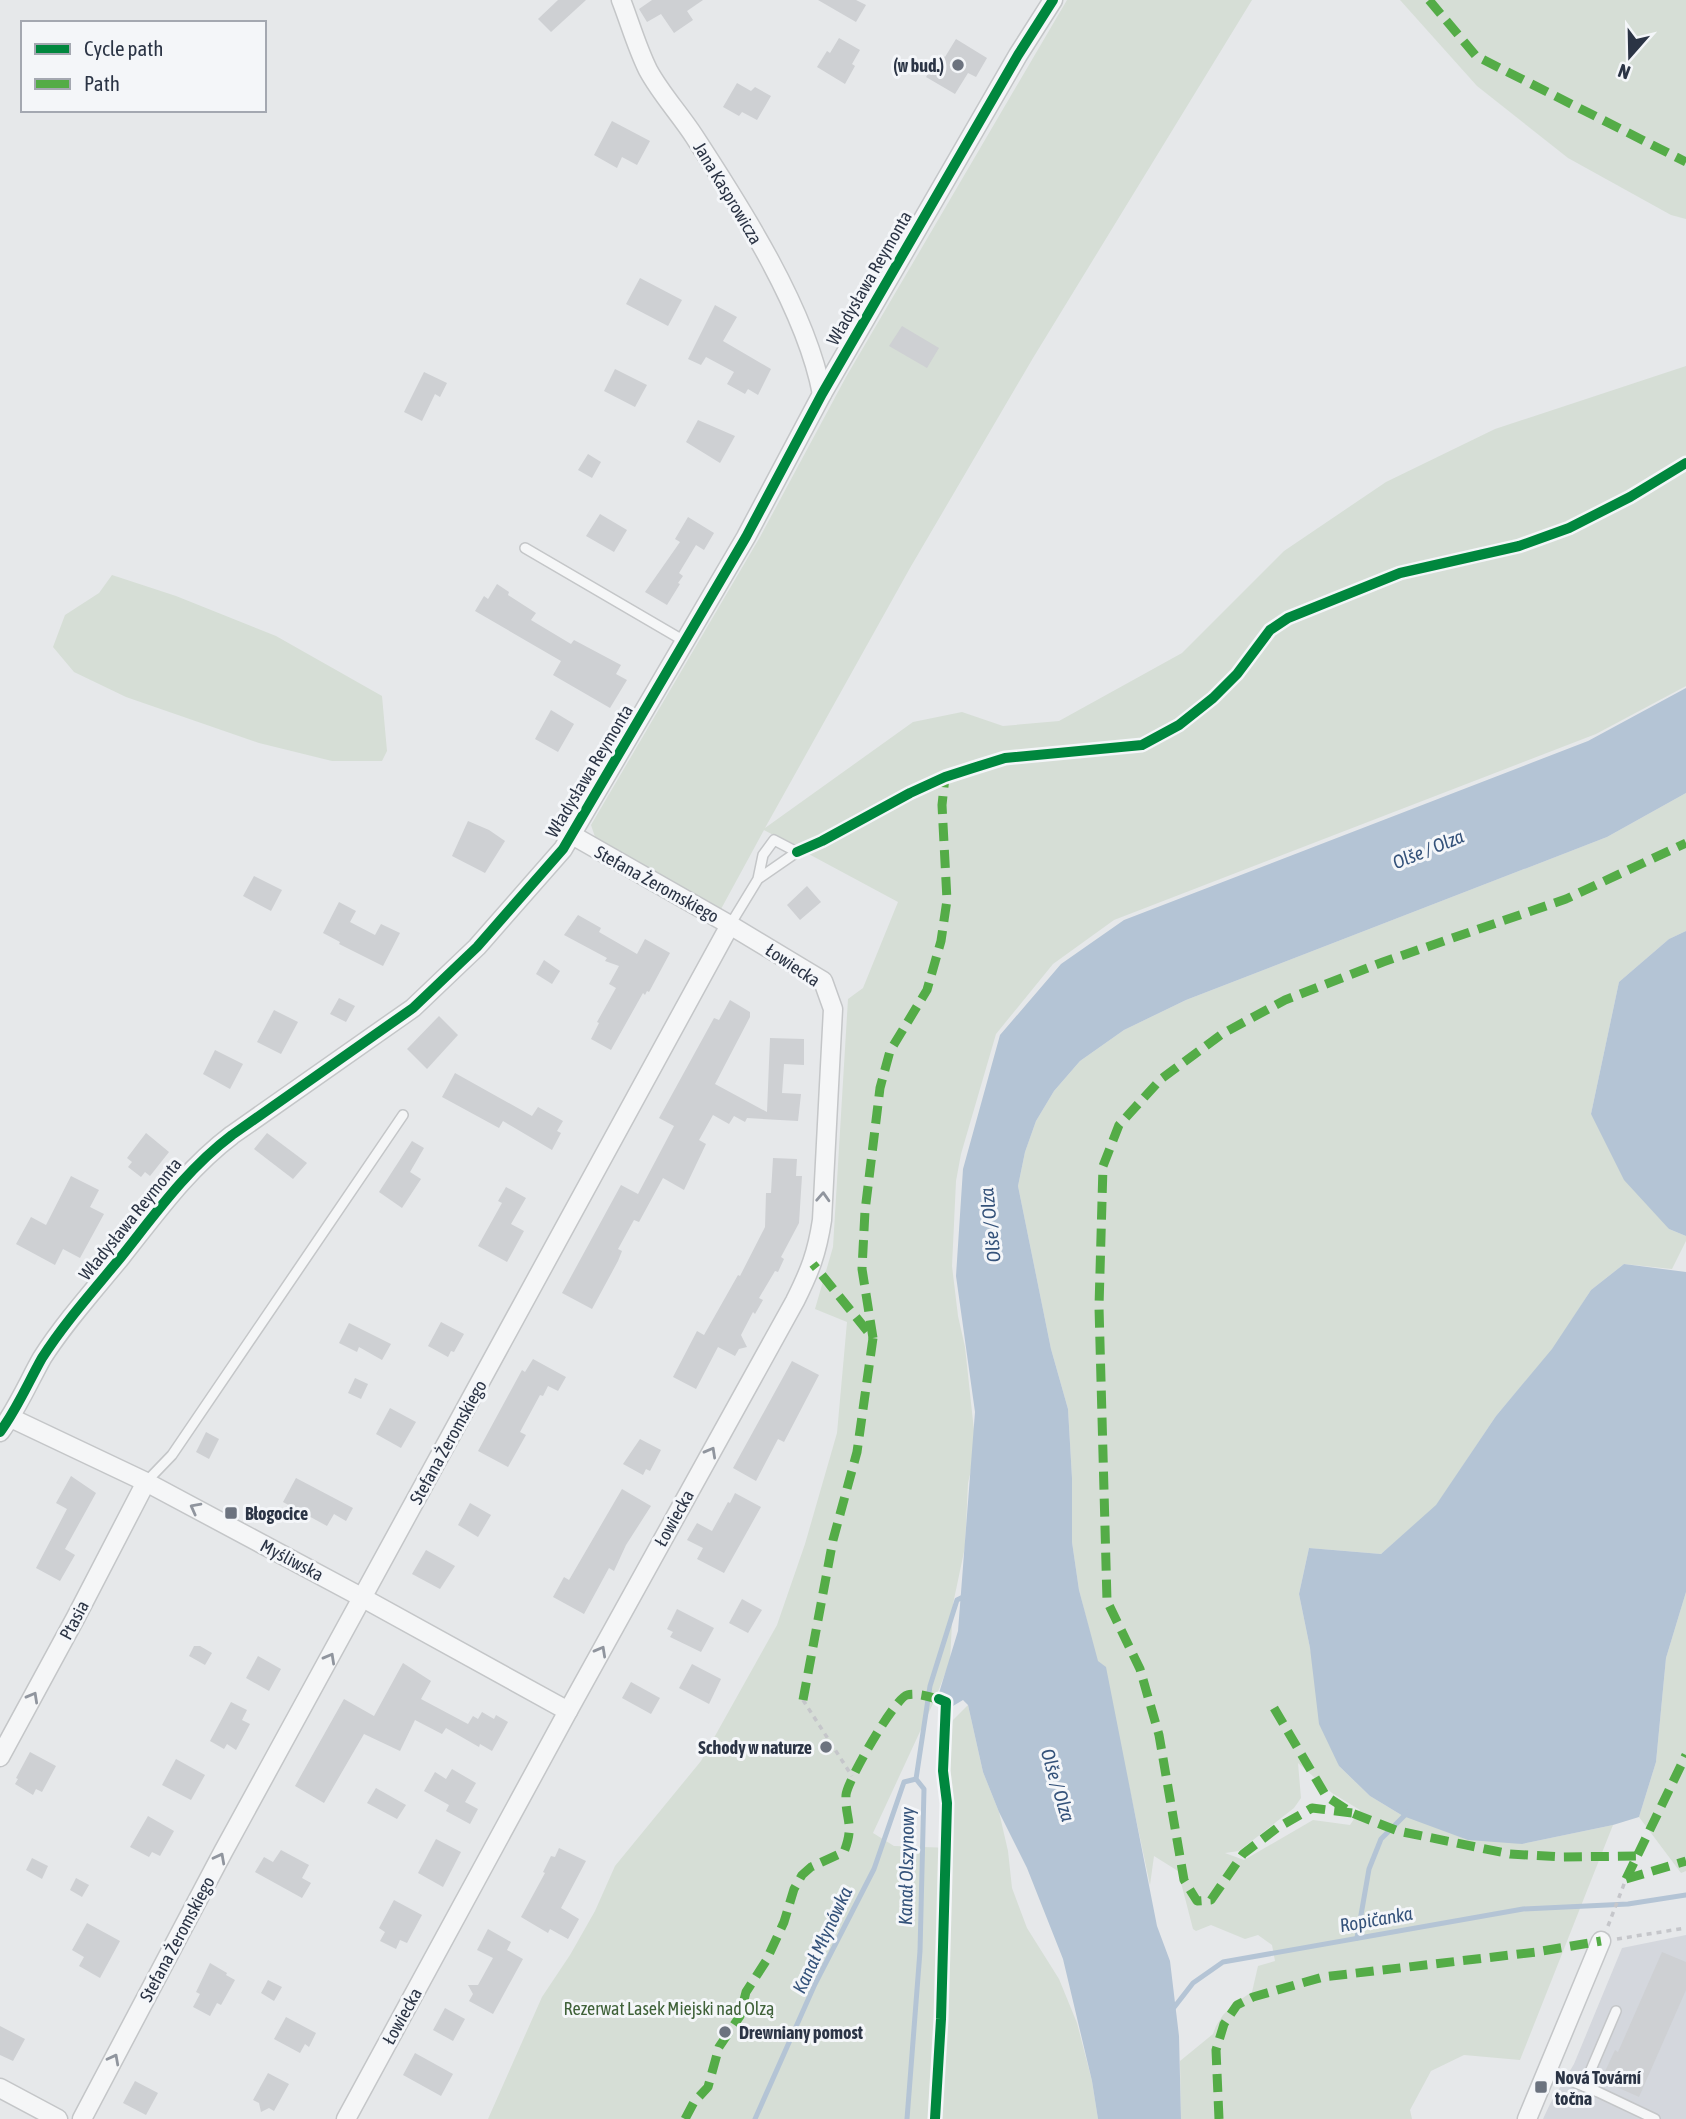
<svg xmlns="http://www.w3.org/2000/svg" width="1686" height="2119" font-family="'Asap Condensed',sans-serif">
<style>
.built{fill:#d4d7dd}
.green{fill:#d6ded6;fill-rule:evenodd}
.water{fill:#b4c4d5}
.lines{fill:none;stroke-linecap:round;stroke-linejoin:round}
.stream{stroke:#b4c4d5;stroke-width:5}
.building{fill:#ced0d3}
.lane-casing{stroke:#c4c6c8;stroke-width:12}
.street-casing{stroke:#c4c6c8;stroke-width:21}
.path{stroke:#c5c6ca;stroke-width:3.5;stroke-dasharray:5 5;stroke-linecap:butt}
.lane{stroke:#f5f6f7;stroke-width:9}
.street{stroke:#f5f6f7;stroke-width:18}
.quiet{stroke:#54ac47;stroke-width:9;stroke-dasharray:18 9;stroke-linecap:butt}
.cycleway-casing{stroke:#f4f6f9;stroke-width:15}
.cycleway{stroke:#00873e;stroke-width:10}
.oneway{stroke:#90959e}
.poi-dot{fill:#6c737f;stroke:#f4f6f9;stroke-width:2.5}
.labels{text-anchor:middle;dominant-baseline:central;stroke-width:6;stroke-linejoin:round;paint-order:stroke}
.poi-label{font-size:18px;font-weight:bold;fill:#2b3445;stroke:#f4f6f9;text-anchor:start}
.street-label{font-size:18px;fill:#2b3445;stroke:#f4f6f9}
.park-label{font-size:18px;fill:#3f6138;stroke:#f4f6f9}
.water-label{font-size:19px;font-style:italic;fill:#34527a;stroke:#f4f6f9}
</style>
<rect width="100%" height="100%" fill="#e6e8ea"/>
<!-- built -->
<path class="built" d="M1686,1935V2119H1543L1550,2104L1574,2064L1622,1948Z"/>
<!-- green -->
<g class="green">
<path d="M1067,0H1252L1033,358L910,568L765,828L913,722L962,712L1003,726L1059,721L1182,653L1284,551L1386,482L1495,429L1686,366V686L1596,734L1114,920L1053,964L996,1034L961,1154L956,1181L952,1266L958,1316L965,1347L976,1449L968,1483L965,1547L953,1604L950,1661L936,1697L873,1833L894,1846L952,1848L949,1724L968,1705L983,1772L999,1812L1008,1851L1012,1888L1027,1928L1059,1979L1077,2023L1092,2081L1098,2119H488L542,1997L570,1955L595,1911L615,1866L701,1761L777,1625L805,1544L837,1433L847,1322L815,1309L833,1247L848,999L863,988L898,902L764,830L721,909L596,840L591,825L760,537L846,377Z"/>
<path d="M1400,0H1686V219L1671,215L1568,158L1477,86Z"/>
<path d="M112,575L176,596L276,636L382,696L387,751L382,761H332L259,743L126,697L74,672L53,647L65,615L99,593Z"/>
<path d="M1686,793V931L1669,939L1619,982L1591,1114L1669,1229L1686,1236V1241L1672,1269L1624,1264L1591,1290L1553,1349L1496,1416L1436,1506L1381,1554L1309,1548L1299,1594L1310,1648L1339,1766L1370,1796L1403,1816L1522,1844L1613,1825L1520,2060L1464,2055L1431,2071L1410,2110L1412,2119H1181L1180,2061L1213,2034L1216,2026L1223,2015L1235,2003L1252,1992L1258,1966L1275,1961L1272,1945L1258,1935L1245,1939L1211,1925L1196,1931L1193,1929L1178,1871L1154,1856L1150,1885L1129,1786L1079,1590L1072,1542V1478L1068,1409L1051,1349L1018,1186L1025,1152L1036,1121L1054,1091L1080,1061L1124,1030L1186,1000L1607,837ZM1298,1763L1332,1793L1360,1810L1350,1825L1313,1820L1244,1860L1225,1853L1239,1851L1294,1808L1301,1798Z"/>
<path d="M1686,1592V1871L1681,1873L1639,1817L1656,1762L1666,1658Z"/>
</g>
<!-- water -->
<g class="water">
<path d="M1686,688V793L1607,837L1186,1000L1124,1030L1080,1061L1054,1091L1036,1121L1025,1152L1018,1186L1051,1349L1068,1409L1072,1478V1542L1079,1590L1098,1661L1106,1667L1157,1926L1170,1961L1179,2036L1181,2119H1098L1092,2081L1063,1959L1027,1868L999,1812L983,1772L968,1705L963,1700L953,1706L939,1693L958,1631L975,1412L956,1276L963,1169L1000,1035L1061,964L1124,920L1588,741Z"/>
<path d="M1686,931V1236L1669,1229L1624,1180L1591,1114L1619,982L1669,939Z"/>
<path d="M1624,1264L1686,1272V1592L1666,1658L1656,1762L1639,1817L1613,1825L1522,1844L1468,1840L1403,1816L1370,1796L1339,1766L1319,1724L1310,1648L1299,1594L1309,1548L1381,1554L1436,1505L1496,1416L1552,1349L1591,1290Z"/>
</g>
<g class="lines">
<!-- stream -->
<g class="stream">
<path d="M1357,1938L1369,1869L1381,1839L1409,1811"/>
<path d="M1172,2010L1193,1983L1223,1962L1523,1909L1628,1904L1686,1895"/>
<path d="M755,2119L815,1984L874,1869L904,1782L916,1779"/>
<path d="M907,2119L920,1951L924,1789L916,1779L930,1686L957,1600L967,1595"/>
</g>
</g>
<!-- building -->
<g class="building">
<path d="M558,0H586L551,32L538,19Z"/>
<path d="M652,0H703L687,11L693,20L674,33L661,14L647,22L639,9Z"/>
<path d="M818,0H856L866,5L856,22Z"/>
<path d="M839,38L860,50L852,64L855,66L845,84L817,67L827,51L830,53Z"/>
<path d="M956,39L987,58L976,77L968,73L955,94L926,77L940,54L945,57Z"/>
<path d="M737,83L751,91L755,87L771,96L757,120L742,112L739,116L723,107Z"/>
<path d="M612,121L650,141L637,165L622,157L617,168L594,155Z"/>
<path d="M640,278L682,300L668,326L626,304Z"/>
<path d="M715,305L737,317L723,341L771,369L758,395L748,389L745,394L727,384L734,372L706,357L701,365L688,359Z"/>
<path d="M902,326L939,348L927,368L889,346Z"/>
<path d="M615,369L647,385L635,407L604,391Z"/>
<path d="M424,372L447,383L440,397L435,394L422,421L404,412Z"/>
<path d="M698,420L735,436L720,463L686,442Z"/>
<path d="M588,454L601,462L592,478L578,470Z"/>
<path d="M600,514L627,530L614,552L586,536Z"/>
<path d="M688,517L714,533L704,550L696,545L679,573L683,576L678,583L680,584L667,605L645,592L680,542L675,539Z"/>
<path d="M497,584L509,592L508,595L536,613L531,620L571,644L574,640L621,665L616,674L627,680L610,708L553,675L561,661L475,611L484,596L488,599Z"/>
<path d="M551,710L574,724L558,752L535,739Z"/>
<path d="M468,821L489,830L505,841L485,873L452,856Z"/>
<path d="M254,876L282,890L271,911L243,896Z"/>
<path d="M807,886L821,902L800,920L787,905Z"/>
<path d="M339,902L356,911L350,922L375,935L381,924L400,933L383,966L339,944L340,942L323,933Z"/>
<path d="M578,915L601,928L599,932L637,954L645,939L670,953L649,992L647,991L645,995L643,993L611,1050L591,1039L599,1023L597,1022L616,988L609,984L619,966L605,961L607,958L564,935Z"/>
<path d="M544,960L560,971L552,984L536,974Z"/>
<path d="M339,998L355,1006L346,1022L330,1014Z"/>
<path d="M730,1000L750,1012V1017L715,1084L767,1112L770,1038L804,1039V1065L784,1064L782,1093L801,1094L798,1121L747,1118L745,1122L734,1116L729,1124L713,1115L699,1140L706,1144L684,1190L663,1178L639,1222L634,1220L618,1249L622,1251L618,1261L592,1309L562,1293L621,1185L638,1194L674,1126L659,1118L714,1018L719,1020Z"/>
<path d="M274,1010L298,1022L281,1054L257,1042Z"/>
<path d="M439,1016L458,1035L427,1069L407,1049Z"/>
<path d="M215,1050L243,1064L230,1089L203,1074Z"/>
<path d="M455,1073L532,1116L538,1107L563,1121L557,1131L561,1133L552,1150L503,1121L499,1128L442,1097Z"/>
<path d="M146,1133L169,1152L150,1176L145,1172L141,1177L128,1167L132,1162L127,1158Z"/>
<path d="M267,1133L307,1163L293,1179L254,1149Z"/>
<path d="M412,1141L424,1148L410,1172L421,1179L402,1208L379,1192Z"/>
<path d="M773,1158L797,1159L796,1176H802L799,1223L781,1257L784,1259L778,1272L775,1271L759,1298L763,1300L755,1314L753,1312L741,1335L747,1347L739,1349L735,1356L718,1347L696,1389L673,1377L697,1331L704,1335L738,1275L740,1276L765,1227L766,1193H771Z"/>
<path d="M71,1176L99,1190L90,1207L104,1214L80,1258L63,1249L55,1265L16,1244L31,1217L46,1225Z"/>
<path d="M506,1187L526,1198L511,1224L524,1231L507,1262L478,1246L502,1203L498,1201Z"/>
<path d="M441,1322L464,1334L454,1352L451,1351L448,1357L428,1346Z"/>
<path d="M349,1323L391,1344L382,1360L359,1347L357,1352L339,1343Z"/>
<path d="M533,1359L566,1377L558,1391L548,1386L543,1396L540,1395L520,1432L526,1435L508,1467L478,1451L522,1370L525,1372Z"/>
<path d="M792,1361L819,1375L784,1442L778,1439L756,1481L733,1468Z"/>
<path d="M355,1378L368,1384L361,1399L348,1393Z"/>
<path d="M390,1408L416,1422L401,1448L376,1434Z"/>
<path d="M206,1432L219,1439L209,1459L196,1452Z"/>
<path d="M640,1439L661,1450L650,1471L646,1469L643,1475L623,1464Z"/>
<path d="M71,1476L96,1493L65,1549L75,1555L60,1581L36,1568L67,1509L56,1503Z"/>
<path d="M296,1478L353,1508L346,1521L334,1514L327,1526L283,1502Z"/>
<path d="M622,1489L651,1506L626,1545L614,1571L609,1568L584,1614L553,1597L564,1577L569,1580Z"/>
<path d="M735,1493L761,1507L724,1573L697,1559L703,1548L687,1540L697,1523L712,1531L728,1502L730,1503Z"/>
<path d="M470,1503L491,1515L478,1537L458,1525Z"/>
<path d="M426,1550L455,1566L440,1589L412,1574Z"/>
<path d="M742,1599L762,1610L748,1633L729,1623Z"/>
<path d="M677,1609L714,1628L701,1652L670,1637L673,1632L667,1629Z"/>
<path d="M194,1646H200L212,1653L205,1665L189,1656Z"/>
<path d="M258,1656L281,1669L269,1691L246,1678Z"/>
<path d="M403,1663L431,1681L421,1699L468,1724L473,1716L478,1719L482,1712L494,1719L496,1715L508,1722L492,1751L480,1744L479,1747L446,1728L442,1734L415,1720L400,1751L364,1734L324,1803L295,1786L344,1699L374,1716Z"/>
<path d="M692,1664L721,1679L709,1704L679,1688Z"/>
<path d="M631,1682L660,1698L651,1714L622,1698Z"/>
<path d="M231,1702L247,1710L242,1720L250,1724L236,1750L227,1744L224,1749L210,1741Z"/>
<path d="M30,1752L56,1766L42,1792L36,1789L33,1795L15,1784L18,1779L16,1778Z"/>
<path d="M176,1759L205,1775L191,1800L162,1785Z"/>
<path d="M452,1769L476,1783L465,1802L478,1809L470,1824L446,1811L449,1805L424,1791L435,1772L446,1779Z"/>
<path d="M376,1788L406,1805L397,1819L367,1803Z"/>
<path d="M148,1816L174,1831L160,1856L152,1852L149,1857L130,1847Z"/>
<path d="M436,1839L461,1852L443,1887L418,1873Z"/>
<path d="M559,1848L586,1861L561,1908L579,1919L568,1939L550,1929L548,1933L521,1917L545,1873L543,1872L551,1856L555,1857Z"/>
<path d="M281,1850L309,1865L302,1878L311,1883L302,1898L255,1872L264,1857L273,1862Z"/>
<path d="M32,1858L48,1866L42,1879L26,1870Z"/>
<path d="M76,1878L89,1885L82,1897L70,1890Z"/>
<path d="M394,1900L422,1915L407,1943L400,1940L396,1949L380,1941L385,1932L379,1928Z"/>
<path d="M87,1923L120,1941L100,1978L79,1966L84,1957L72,1950Z"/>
<path d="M488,1929L511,1942L507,1950L523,1959L493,2014L469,2001L473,1994L468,1985H478L493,1958L477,1950Z"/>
<path d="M1662,1952L1686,1962V1990L1639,2097L1601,2080L1615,2050L1618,2052Z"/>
<path d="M210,1963L227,1973L226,1975L235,1980L221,2005L217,2003L210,2016L193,2007L200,1994L196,1992Z"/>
<path d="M268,1980L282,1987L274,2001L261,1993Z"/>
<path d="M445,2008L465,2019L453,2041L433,2030Z"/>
<path d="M286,2017L316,2033L309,2047L305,2044L300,2053L274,2039Z"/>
<path d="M0,2026L25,2039L13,2061L0,2055Z"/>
<path d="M415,2053L453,2074L441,2096L403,2075Z"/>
<path d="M268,2073L289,2084L274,2111L269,2108L261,2112L259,2103L253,2100Z"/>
<path d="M135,2081L158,2093L146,2115L123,2103Z"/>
</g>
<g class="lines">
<defs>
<g id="lane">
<path d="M525,548L686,642"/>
<path d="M730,925L758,879L797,852L774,840L763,855L758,879"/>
<path d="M146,1482L172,1455L403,1115"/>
<path d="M1547,2071L1598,2092L1655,2119"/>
<path d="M1584,2086L1616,2011"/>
</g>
<g id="street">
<path d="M621,0C630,23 637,48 648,70C661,94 679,113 694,136C741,208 806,309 822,394"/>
<path d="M11,1418L146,1482L363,1598L568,1711"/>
<path d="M0,1432C17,1409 28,1383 42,1358C65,1322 94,1290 121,1257C156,1213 187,1169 232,1135L413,1008L477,947L563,849L746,537L822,394L1018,55L1053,0"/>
<path d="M0,1757L76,1617L146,1482"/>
<path d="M0,2088L58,2119"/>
<path d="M82,2119L223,1852L730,925"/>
<path d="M346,2119L568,1711L795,1301C810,1271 817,1253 822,1220L833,1009L823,981L730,925L572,835"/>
<path d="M1527,2119L1601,1941"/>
</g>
</defs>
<!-- lane casing -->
<use href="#lane" class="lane-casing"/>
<!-- street casing -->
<use href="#street" class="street-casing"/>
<!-- path -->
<g class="path">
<path d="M803,1700L852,1776"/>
<path d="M1608,1926L1626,1879"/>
<path d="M1617,1939L1686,1928"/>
</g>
<!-- lane -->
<use href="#lane" class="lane"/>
<!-- street -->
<use href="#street" class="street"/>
<!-- quiet -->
<g class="quiet">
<path d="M1429,0L1476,56L1686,162"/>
<path d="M873,1338L862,1269L865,1211L880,1088L890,1051L927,990L941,941L947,900L942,805L945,777"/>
<path d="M803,1700L833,1540L857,1452L873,1338L813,1264"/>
<path d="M1274,1708L1326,1796L1352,1813L1398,1831L1510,1854L1563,1857L1637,1856"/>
<path d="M1352,1813L1312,1808L1277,1828L1243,1854L1211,1900L1197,1901L1184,1880L1159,1735L1140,1669L1107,1601L1099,1307L1103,1166L1119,1125L1161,1079L1222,1034L1285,1000L1383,962L1566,899L1686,843"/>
<path d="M1626,1879L1686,1755"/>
<path d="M1626,1879L1686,1861"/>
<path d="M685,2119L694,2102L708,2087L719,2047L740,2016L746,1992L766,1961L784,1922L794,1889L802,1875L811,1867L844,1852C855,1824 845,1820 846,1795C847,1781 895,1698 907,1695C917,1692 934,1698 944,1701"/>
<path d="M1219,2119L1216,2050L1224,2024L1237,2005L1253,1997L1323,1977L1536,1952L1601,1941"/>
</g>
<defs>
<g id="cycleway">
<path d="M797,852L822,841L910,793L945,777L973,768L1005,758L1142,745L1179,725L1213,698L1237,674L1270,630L1288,618L1400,573L1519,546L1569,528L1630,497L1686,463"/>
<path d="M0,1432C17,1409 28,1383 42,1358C65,1322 94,1290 121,1257C156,1213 187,1169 232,1135L413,1008L477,947L563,849L746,537L822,394L1018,55L1053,0"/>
<path d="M935,2119L941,2019L947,1803L943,1771L946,1702L939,1699"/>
</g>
</defs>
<!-- cycleway casing -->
<use href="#cycleway" class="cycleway-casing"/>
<!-- cycleway -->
<use href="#cycleway" class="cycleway"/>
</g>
<!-- one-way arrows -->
<defs><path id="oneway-chevron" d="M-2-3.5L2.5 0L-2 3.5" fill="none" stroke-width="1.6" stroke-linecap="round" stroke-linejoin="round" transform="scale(1.75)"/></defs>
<g class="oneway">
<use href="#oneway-chevron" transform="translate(823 1197) rotate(-87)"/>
<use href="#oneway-chevron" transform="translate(711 1452) rotate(-61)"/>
<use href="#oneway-chevron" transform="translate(195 1508) rotate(-152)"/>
<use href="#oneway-chevron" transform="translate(601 1651) rotate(-61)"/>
<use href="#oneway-chevron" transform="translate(330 1658) rotate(-61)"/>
<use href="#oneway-chevron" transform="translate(33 1697) rotate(-61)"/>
<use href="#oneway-chevron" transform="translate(220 1858) rotate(-62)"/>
<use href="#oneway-chevron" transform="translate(114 2059) rotate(-62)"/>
</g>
<!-- markers -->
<g class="poi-dot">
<circle cx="958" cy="65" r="7"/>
<rect x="224" y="1506" width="14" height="14" rx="3.5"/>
<circle cx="826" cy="1747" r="7"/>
<circle cx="725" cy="2032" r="7"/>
<rect x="1534" y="2080" width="14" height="14" rx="3.5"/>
</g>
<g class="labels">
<!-- poi labels -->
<g class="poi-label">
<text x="944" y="65" text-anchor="end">(w bud.)</text>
<text x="245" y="1513">Błogocice</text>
<text x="812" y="1747" text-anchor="end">Schody w naturze</text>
<text x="739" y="2032">Drewniany pomost</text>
<text x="1555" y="2077">Nová Tovární<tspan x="1555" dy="21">točna</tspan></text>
</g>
<!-- street labels -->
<g class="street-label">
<text transform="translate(728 193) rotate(59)">Jana Kasprowicza</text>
<text transform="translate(869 278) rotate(-60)">Władysława Reymonta</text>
<text transform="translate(589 771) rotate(-59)">Władysława Reymonta</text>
<text transform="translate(657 884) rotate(29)">Stefana Żeromskiego</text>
<text transform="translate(793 965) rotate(34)">Łowiecka</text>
<text transform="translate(130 1219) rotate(-51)">Władysława Reymonta</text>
<text transform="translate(448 1442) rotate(-61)">Stefana Żeromskiego</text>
<text transform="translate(674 1518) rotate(-61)">Łowiecka</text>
<text transform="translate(292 1560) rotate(28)">Myśliwska</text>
<text transform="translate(74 1620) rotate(-62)">Ptasia</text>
<text transform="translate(177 1939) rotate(-62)">Stefana Żeromskiego</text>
<text transform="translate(402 2016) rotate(-61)">Łowiecka</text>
</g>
<!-- park labels -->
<g class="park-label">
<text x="669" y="2008">Rezerwat Lasek Miejski nad Olzą</text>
</g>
<!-- water labels -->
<g class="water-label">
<text transform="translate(1428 849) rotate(-22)">Olše / Olza</text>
<text transform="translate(990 1225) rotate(-96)">Olše / Olza</text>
<text transform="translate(1058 1785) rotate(73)">Olše / Olza</text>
<text transform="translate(906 1866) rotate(-89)">Kanał Olszynowy</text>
<text transform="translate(1376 1919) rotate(-10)">Ropičanka</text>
<text transform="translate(822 1940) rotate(-65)">Kanał Młynówka</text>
</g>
</g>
<!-- legend -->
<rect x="21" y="21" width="245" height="91" fill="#f4f6f9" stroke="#a4a8b1" stroke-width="2"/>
<rect x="35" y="44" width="35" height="10" fill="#00873e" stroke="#a4a8b1" stroke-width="2"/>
<text x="84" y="56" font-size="21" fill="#2b3445">Cycle path</text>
<rect x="35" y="79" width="35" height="10" fill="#54ac47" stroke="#a4a8b1" stroke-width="2"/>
<text x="84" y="91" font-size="21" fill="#2b3445">Path</text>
<!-- north arrow -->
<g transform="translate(1630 56) rotate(200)" stroke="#f4f6f9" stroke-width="5" paint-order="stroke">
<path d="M0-5L12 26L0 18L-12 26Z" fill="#2b3445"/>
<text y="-10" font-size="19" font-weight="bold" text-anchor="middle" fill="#2b3445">N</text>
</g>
</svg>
